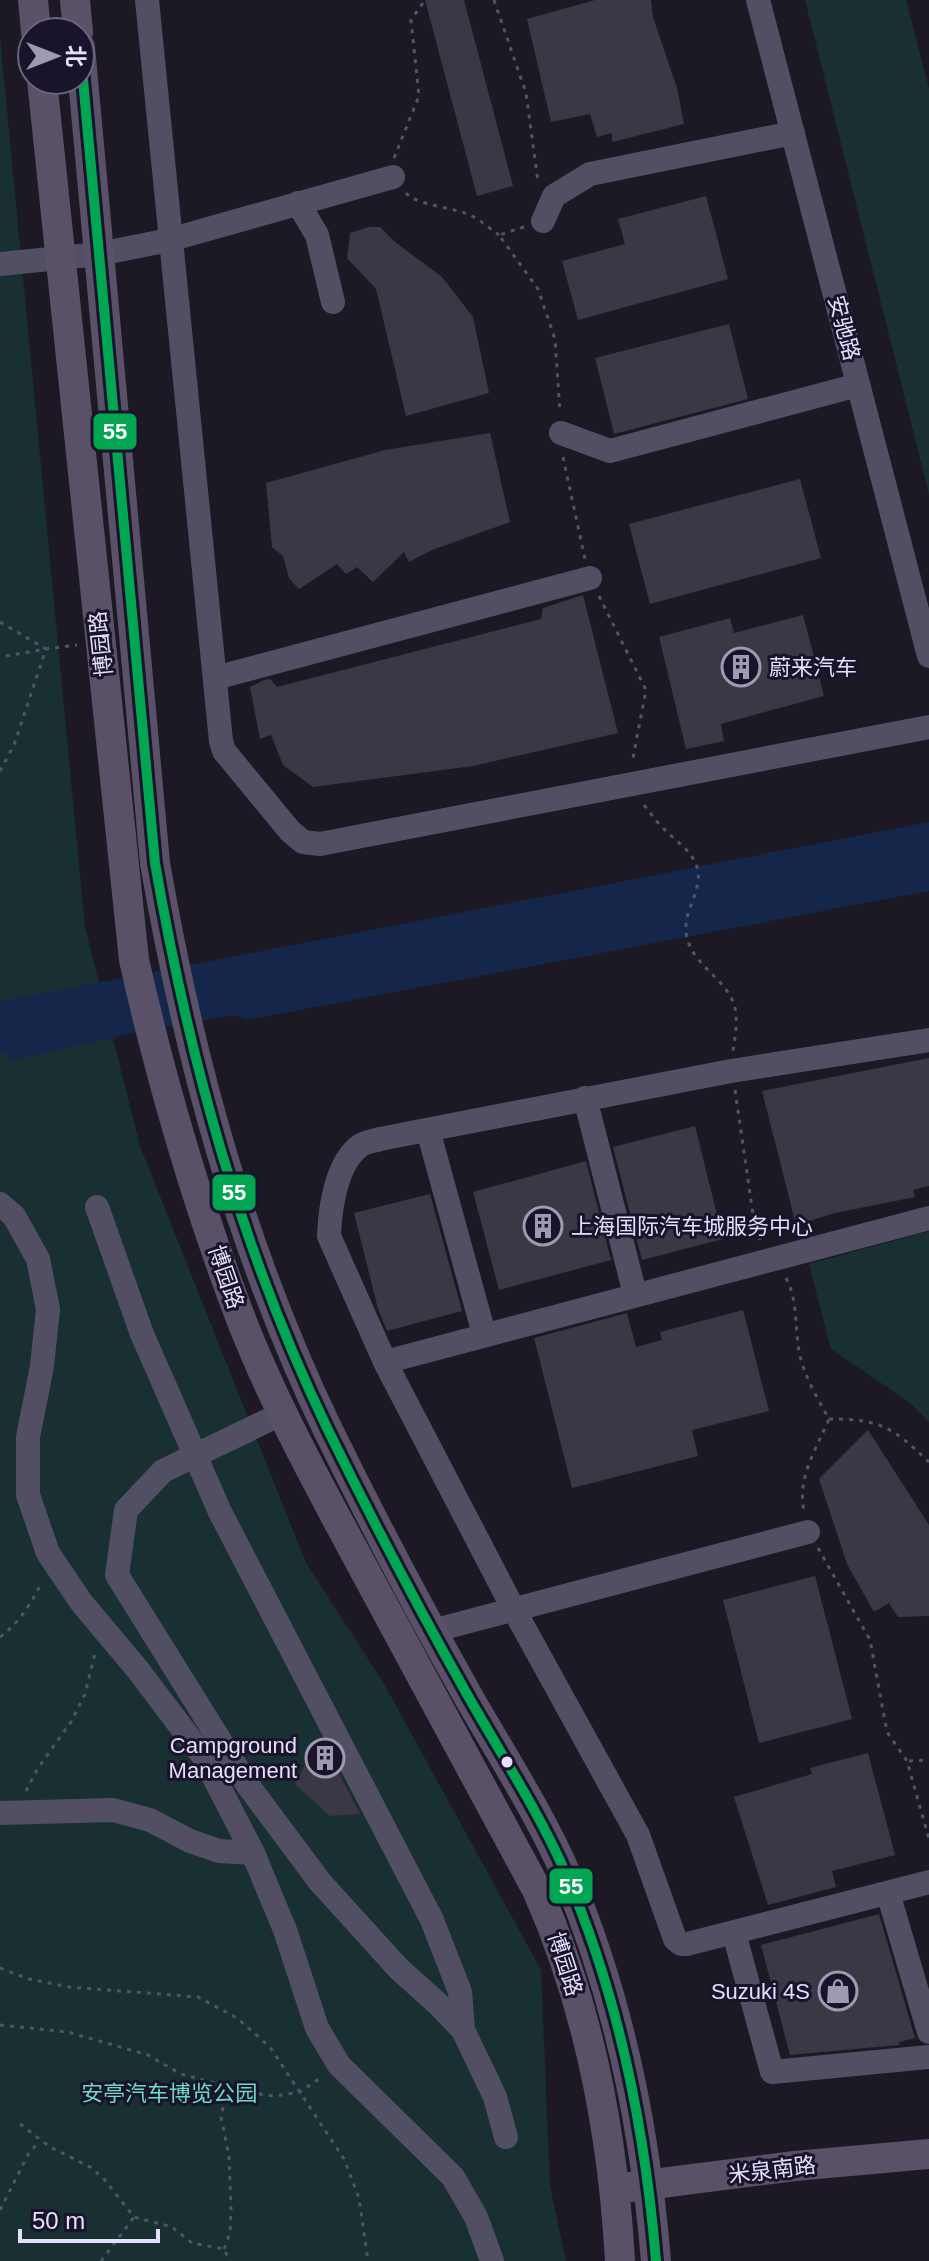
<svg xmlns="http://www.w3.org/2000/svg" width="929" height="2261" font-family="Arial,'Noto Sans SC',sans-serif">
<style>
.green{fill:#183032}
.water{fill:#15264b}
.building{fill:#3b3846}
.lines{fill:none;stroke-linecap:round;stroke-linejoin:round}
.path{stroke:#4c5765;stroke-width:3;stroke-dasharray:4 6;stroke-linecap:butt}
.minor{stroke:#524f65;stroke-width:24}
.major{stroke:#5a5068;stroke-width:30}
.bus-1-casing{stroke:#19132b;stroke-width:16}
.bus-1{stroke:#00a651;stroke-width:10}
.bus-dot{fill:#e4dffd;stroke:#19132b;stroke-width:3}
.labels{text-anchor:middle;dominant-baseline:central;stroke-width:6;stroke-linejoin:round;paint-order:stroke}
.street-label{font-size:22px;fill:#e4dffd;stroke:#19132b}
.poi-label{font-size:22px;fill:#e4dffd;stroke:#19132b;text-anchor:start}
.park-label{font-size:22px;fill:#6fd9c5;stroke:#19132b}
.line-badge{stroke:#19132b;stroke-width:3}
.badge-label{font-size:22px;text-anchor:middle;font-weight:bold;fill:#fff}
</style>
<rect width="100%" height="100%" fill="#1c1925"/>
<!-- green -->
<g class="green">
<path d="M805,0H906L929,89V494Z"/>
<path d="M0,37L85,927L140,1146L306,1563L383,1682L541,1970L550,2186L566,2261H0Z"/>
<path d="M929,1231V1422L909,1402L831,1349L809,1264Z"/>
</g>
<!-- water -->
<path class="water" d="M929,822V891L247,1020L234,1015L133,1033L15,1060L0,1052V1006L3,1001Z"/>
<!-- building -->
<g class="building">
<path d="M425,0H464L513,186L477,196Z"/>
<path d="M595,0H651L653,17L677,88L684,124L612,142V133L597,137L590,114L551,122L527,19Z"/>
<path d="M706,196L728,279L578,320L562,261L625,244L618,219Z"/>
<path d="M369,227H380L395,242L442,277L473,317L489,393L406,416L376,289L347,258L350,233Z"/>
<path d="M729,324L748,399L614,434L595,358Z"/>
<path d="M490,433L510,522L432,550L409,562L404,552L373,582L357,567L346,574L337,564L299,589L289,578L283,556L272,547L266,483L385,450Z"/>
<path d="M800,479L821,558L650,604L629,524Z"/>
<path d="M583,595L618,733L473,766L313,787L283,765L271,735L260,739L250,687L264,680L270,679L277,687L541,619L543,608Z"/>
<path d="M803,615L824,696L721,724L724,741L686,749L659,637L730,618L734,633Z"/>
<path d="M929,1058V1186L913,1190L915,1197L835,1213L796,1225L762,1091Z"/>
<path d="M695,1126L723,1239L642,1260L613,1147Z"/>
<path d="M586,1161L611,1260L499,1290L473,1192Z"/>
<path d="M430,1194L462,1311L387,1331L378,1309L354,1213Z"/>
<path d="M743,1310L769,1411L692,1430L698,1456L572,1488L534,1338L627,1313L636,1347L662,1340L660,1332Z"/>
<path d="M868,1430L929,1525V1616L898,1617L889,1603L874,1612L847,1564L819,1479Z"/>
<path d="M815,1576L852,1719L759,1743L723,1600Z"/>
<path d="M320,1737L360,1814L330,1816L295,1784Z"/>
<path d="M868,1753L895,1855L832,1871L836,1887L768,1905L734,1797L812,1774L810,1768Z"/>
<path d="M879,1914L915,2038L899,2042V2045L790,2055L761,1945Z"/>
</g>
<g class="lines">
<!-- path -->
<g class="path">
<path d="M494,0L526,93L538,182"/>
<path d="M394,158L419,96L411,20L425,0"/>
<path d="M406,193C417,206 455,207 472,216C482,221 490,229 499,235"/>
<path d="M524,227L499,235L538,289L555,339L560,413"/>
<path d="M563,457L585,559"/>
<path d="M599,596L646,690L632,763"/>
<path d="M0,622L46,649L0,657"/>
<path d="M0,771L14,745L46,649L77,645"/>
<path d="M644,805C651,813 656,822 664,829C673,839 687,847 694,860C708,885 684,906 686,931C688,964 728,978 735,1008C738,1022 735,1037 733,1051"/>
<path d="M735,1090L753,1214L760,1240"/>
<path d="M786,1278C800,1304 793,1334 802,1363C808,1383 819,1401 829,1419C816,1450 797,1477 804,1511"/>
<path d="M829,1419C881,1419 892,1427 929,1462"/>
<path d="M818,1548L870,1640L887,1732L907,1761L929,1839"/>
<path d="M0,1637C19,1623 30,1605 41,1584"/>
<path d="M909,1761L929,1760"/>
<path d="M26,1791L38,1768L71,1722L85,1694L95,1653"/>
<path d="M0,1968L29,1979L69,1987L198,1997L237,2018L270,2047L344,2159L359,2198L368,2261"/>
<path d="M0,2025L68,2032L148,2055L181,2074L252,2093L275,2096L300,2092L323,2076"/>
<path d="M20,2124L50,2147L90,2167L103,2178L134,2217L172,2227L192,2243L224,2249L230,2261"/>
<path d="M0,2210L30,2151L40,2142"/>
<path d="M224,2249L230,2233L231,2210L229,2156L221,2117L227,2088"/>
<path d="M101,2261L134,2217"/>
</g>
<!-- minor -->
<g class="minor">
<path d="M147,0L221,741L224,751L290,831L303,842L320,844L929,727"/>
<path d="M758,0L929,656"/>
<path d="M298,203L317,235L333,302"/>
<path d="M543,221L554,196L590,174L793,133"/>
<path d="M0,264L99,254L169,240L393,177"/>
<path d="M561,433L610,451L858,385"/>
<path d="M215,678L590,578"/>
<path d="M929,1040L731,1071L380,1139C374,1141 366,1142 361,1145C336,1162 330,1209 329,1236L385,1362L513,1608L638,1835L675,1939L681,1944H687L929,1882"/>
<path d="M585,1098L635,1294"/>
<path d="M428,1130L484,1334"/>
<path d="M0,1204L14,1216L38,1259L48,1309L42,1366L28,1437V1495L48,1553L81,1602L138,1670L203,1756L253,1853L285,1930L317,2028L339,2065L453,2177L476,2217L492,2261"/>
<path d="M97,1207L142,1334L220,1512L432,1920L460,1992L463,2030L495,2097L506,2137"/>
<path d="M385,1362L929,1218"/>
<path d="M283,1413L163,1471L126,1510L117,1575L247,1784L320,1882L399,1969L438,2004L463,2030"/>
<path d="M432,1631L808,1532"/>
<path d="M0,1813L113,1810L150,1820L190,1841L219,1851L253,1853"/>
<path d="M888,1893L929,2032"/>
<path d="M734,1933L772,2072L929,2057"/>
</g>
<!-- major -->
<g class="major">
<path d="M33,0L36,32"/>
<path d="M75,0L78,32"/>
<path d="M80,47L155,863C189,1059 241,1250 328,1430C372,1520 419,1609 468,1696C501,1754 540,1814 566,1874C619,1997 645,2128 656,2261"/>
<path d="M42,80L134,960C161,1080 196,1200 239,1314C274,1405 322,1491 367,1575C424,1680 481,1785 537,1890C589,2007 613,2134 620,2261"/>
<path d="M630,2187L795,2166L929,2154"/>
</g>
<defs>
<path id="bus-1" d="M80,47L155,863C189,1059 241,1250 328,1430C372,1520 419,1609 468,1696C501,1754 540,1814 566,1874C619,1997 645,2128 656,2261"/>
</defs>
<!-- bus-1 casing -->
<use href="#bus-1" class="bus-1-casing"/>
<!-- bus-1 -->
<use href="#bus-1" class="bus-1"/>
</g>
<!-- icons -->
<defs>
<symbol id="building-ring" viewBox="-11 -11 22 22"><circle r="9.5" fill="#19132b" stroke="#9e9ab1" stroke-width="1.5"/><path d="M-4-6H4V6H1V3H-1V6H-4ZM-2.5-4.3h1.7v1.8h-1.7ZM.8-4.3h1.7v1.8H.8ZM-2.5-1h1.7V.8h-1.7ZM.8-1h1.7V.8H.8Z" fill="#9e9ab1"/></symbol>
<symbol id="shop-ring" viewBox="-11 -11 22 22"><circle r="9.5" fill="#19132b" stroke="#9e9ab1" stroke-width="1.5"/><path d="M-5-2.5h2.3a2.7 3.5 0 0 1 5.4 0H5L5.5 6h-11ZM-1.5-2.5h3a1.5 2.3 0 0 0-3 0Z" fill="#9e9ab1"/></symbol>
</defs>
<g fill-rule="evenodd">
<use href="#building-ring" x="719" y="645" width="44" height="44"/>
<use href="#building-ring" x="521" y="1204" width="44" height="44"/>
<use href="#building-ring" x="303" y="1736" width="44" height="44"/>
<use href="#shop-ring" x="816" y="1969" width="44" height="44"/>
</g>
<!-- markers -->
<circle class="bus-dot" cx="507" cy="1762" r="7"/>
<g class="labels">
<!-- street labels -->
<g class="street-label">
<text transform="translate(844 328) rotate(75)">安驰路</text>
<text transform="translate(101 644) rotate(-96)">博园路</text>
<text transform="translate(226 1277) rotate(71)">博园路</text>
<text transform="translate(565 1964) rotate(72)">博园路</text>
<text transform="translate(772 2170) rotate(-7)">米泉南路</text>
</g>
<!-- poi labels -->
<g class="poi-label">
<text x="769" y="667">蔚来汽车</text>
<text x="571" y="1226">上海国际汽车城服务中心</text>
<text x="297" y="1745" text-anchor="end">Campground<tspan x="297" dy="25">Management</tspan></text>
<text x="810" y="1991" text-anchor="end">Suzuki 4S</text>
</g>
<!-- park labels -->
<g class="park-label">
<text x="169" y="2093">安亭汽车博览公园</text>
</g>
</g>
<g class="line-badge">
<rect x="92" y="412" width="46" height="39" rx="8" fill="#00a651"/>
<rect x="211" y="1173" width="46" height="39" rx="8" fill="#00a651"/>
<rect x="548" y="1867" width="46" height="38" rx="8" fill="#00a651"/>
</g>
<g class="badge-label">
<text x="115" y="439">55</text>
<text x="234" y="1200">55</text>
<text x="571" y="1894">55</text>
</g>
<!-- north arrow -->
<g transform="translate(56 56) rotate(90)"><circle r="38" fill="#19132b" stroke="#6a657f" stroke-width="2"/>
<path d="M0-6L14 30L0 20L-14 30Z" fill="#9e9ab1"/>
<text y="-12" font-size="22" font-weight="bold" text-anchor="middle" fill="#e4dffd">北</text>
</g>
<!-- scale -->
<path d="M20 2229v12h138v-12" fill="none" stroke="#e4dffd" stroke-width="4"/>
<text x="32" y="2229" font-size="24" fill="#e4dffd" stroke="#19132b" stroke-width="6" paint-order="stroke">50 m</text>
</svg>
